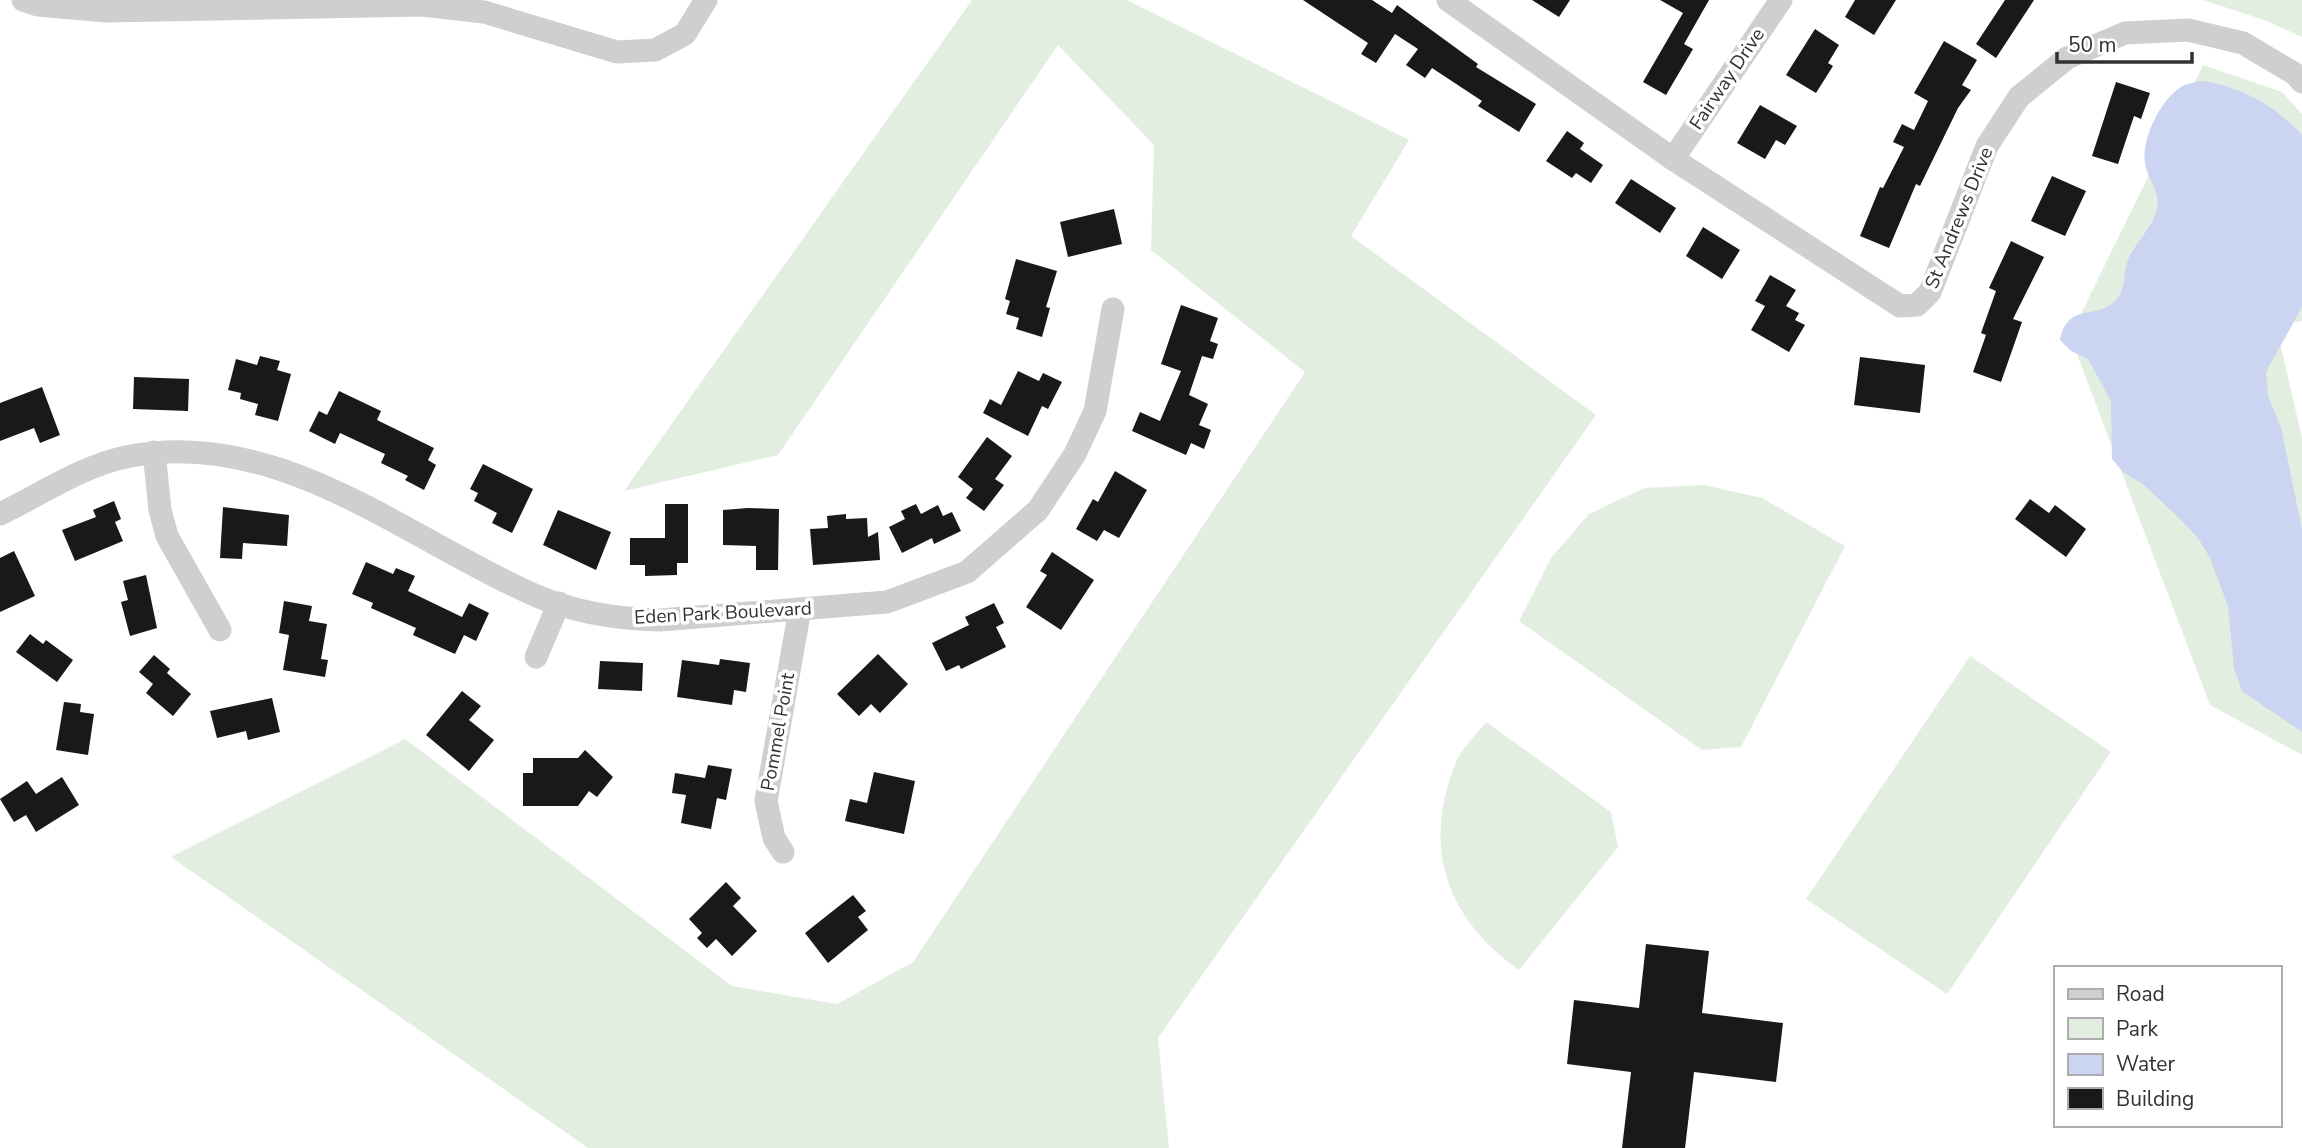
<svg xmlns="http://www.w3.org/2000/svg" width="2302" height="1148" font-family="'Nunito Sans',sans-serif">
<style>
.green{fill:#e2efe0}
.water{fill:#cbd4f0}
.building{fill:#191919}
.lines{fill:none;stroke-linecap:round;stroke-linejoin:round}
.minor{stroke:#cfcfcf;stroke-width:23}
.labels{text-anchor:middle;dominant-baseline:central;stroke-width:7;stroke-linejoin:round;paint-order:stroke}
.street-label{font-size:19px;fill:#323232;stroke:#fff}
</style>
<rect width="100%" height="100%" fill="#fff"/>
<!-- green -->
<g class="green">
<path d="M972,0H1127L1409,140L1351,236L1596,415L1158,1038L1169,1148H588L171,857L405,739L732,986L837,1004L913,962L1305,372L1151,250L1154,145L1058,45L778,455L624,491Z"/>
<path d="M2203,0H2302V37L2264,20Z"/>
<path d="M2203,65L2282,92L2302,114V321L2276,325L2302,438V755L2210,705L2070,336Z"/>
<path d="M1704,485L1762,498L1845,546L1741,747L1702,750L1519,621L1551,558L1589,514L1644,488Z"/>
<path d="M1970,656L2111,752L1947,994L1806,899Z"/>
<path d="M1486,722L1611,812L1618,847L1519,970C1445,918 1421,845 1457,760C1463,747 1477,734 1486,722Z"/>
</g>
<!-- water -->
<path class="water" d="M2201,81C2239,85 2277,107 2302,135V307L2266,372L2268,396L2281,427L2302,529V732L2242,691L2234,668L2228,606L2210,558L2198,538L2178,517L2144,485L2123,472L2112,459L2111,401L2088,359L2071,351L2060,340C2069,298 2100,324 2119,296C2126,286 2123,271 2128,260C2135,243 2153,227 2157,209C2161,191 2147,179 2145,163C2141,139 2162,95 2185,85C2190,83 2196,82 2201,81Z"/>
<!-- building -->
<g class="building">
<path d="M1303,0H1372L1392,13L1397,5L1478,64L1476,67L1536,104L1519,132L1478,106L1482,101L1432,68L1425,78L1406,65L1418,49L1395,34L1376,63L1361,54L1368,43Z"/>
<path d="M1532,0H1570L1559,17Z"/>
<path d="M1660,0H1709L1684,44L1693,49L1666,95L1643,82L1683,13Z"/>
<path d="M1855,0H1896L1874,35L1845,17Z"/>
<path d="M2005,0H2034L1996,58L1976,44Z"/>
<path d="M1815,29L1839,45L1828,63L1833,66L1816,93L1786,75Z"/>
<path d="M1944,41L1977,60L1962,85L1971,90L1958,108L1920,186L1916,184L1889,248L1860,236L1880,187L1883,188L1904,147L1893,142L1902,124L1914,130L1928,101L1914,93Z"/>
<path d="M2116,82L2150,93L2141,119L2134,116L2118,164L2092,156Z"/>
<path d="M1760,105L1797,126L1785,145L1776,140L1765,159L1737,143Z"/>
<path d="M1567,131L1584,143L1580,149L1603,165L1591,183L1576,173L1572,178L1546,161Z"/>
<path d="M2052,176L2086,191L2065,236L2031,221Z"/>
<path d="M1631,179L1676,208L1660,233L1615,203Z"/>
<path d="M1114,209L1122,244L1068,257L1060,222Z"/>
<path d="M1703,227L1740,250L1722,279L1686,256Z"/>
<path d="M2011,241L2044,257L2013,319L2022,322L2001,382L1973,372L1986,335L1981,333L1996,291L1989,288Z"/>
<path d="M1016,259L1057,271L1046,307L1050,308L1042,337L1016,329L1019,318L1006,314L1010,301L1005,299Z"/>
<path d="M1770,275L1796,290L1786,306L1799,313L1795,320L1805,325L1789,352L1751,330L1765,306L1755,301Z"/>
<path d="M1181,305L1218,318L1210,341L1218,344L1213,359L1202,356L1189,395L1208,404L1199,425L1211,430L1204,449L1191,443L1186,455L1132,431L1140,412L1160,421L1181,371L1161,364Z"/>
<path d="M260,356L280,361L277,370L291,374L278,421L255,415L258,404L240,399L241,393L228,390L236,359L257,365Z"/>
<path d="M1860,357L1925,365L1920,413L1854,405Z"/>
<path d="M1018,371L1039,381L1043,373L1062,382L1048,409L1042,406L1028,436L983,413L990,399L1001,405Z"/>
<path d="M134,377L189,379L188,411L133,409Z"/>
<path d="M42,387L60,435L40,443L34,428L0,441V403Z"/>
<path d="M339,391L381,411L377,420L434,448L428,460L436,465L424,490L405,480L408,476L381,463L385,454L340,433L335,444L309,431L319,411L327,415Z"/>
<path d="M987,437L1012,456L995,479L1004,485L984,511L966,498L973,489L958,477Z"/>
<path d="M483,464L533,489L512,533L492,523L497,513L474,501L478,493L470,489Z"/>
<path d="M1115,471L1147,490L1119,538L1104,530L1097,541L1076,529L1093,499L1098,502Z"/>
<path d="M2030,499L2049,513L2055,505L2086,529L2066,557L2015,519Z"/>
<path d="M114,501L121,519L115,522L123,541L75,561L62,530L96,517L93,510Z"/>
<path d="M665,504H688V563H677V575L645,576V565H630V538H665Z"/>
<path d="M916,504L921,514L938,505L943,516L952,512L961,531L934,544L932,538L902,553L889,527L905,519L901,511Z"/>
<path d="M223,507L289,515L287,546L243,543L242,559L220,558Z"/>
<path d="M748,508L779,509L778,570H756V546L723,545V510Z"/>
<path d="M558,510L611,532L596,570L543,545Z"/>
<path d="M846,514V519L867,518L868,537L878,532L880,560L813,565L810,529L828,528L827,516Z"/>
<path d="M14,551L35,596L0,612V558Z"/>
<path d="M1052,552L1094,580L1061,630L1026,607L1047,575L1040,571Z"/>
<path d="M366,562L393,574L396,568L415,576L408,591L462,617L469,603L489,613L476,641L464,635L455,654L413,635L416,628L371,608L373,603L352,594Z"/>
<path d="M146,575L157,628L130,636L121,602L128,600L123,581Z"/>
<path d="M284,601L312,606L309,621L327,624L321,659L328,660L325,677L283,670L289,635L279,633Z"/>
<path d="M994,603L1004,623L996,627L1006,647L961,669L959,665L946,671L932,643L969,625L965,617Z"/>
<path d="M30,634L43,644L46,640L73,660L57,682L16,652Z"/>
<path d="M878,654L908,684L880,713L871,704L859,716L837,694Z"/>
<path d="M154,655L170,669L167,673L191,694L173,716L146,693L153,684L139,672Z"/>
<path d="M720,659L750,663L746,692L734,690L732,705L677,697L682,660L719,665Z"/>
<path d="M600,661L643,663L642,691L598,689Z"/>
<path d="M462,691L481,706L469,720L494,740L469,771L426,735Z"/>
<path d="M272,698L280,732L248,740L246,731L217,738L210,711Z"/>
<path d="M64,702L81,704L80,712L94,714L88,755L56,750Z"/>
<path d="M585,750L613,777L597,797L589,791L578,806H523V773H533V758H578Z"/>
<path d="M708,765L732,769L726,800L717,798L711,829L681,823L686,795L672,793L675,773L705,778Z"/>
<path d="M874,772L915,781L904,834L845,821L850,799L867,803Z"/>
<path d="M62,777L79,805L36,832L26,815L14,822L0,799L27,781L36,794Z"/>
<path d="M726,882L741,898L733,906L757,931L732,956L716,939L707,948L697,938L702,933L689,919Z"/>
<path d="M853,895L866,911L858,917L868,930L828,963L805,933Z"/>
<path d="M1646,944L1709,951L1702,1013L1783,1023L1776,1082L1694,1072L1685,1148H1622L1631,1072L1567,1064L1574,1000L1639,1008Z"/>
</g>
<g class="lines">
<!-- minor -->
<g class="minor">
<path d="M23,0L38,5L106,11L422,5L484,12L617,52L655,50L685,34L706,0"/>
<path d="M1448,0L1673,159L1900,306L1917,305L1930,292L1987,146L2019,97L2067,58L2125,33L2188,30L2243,43L2295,74L2302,82"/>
<path d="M1673,159L1781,0"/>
<path d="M154,452L160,510L167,536L220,630"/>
<path d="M0,514C40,495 82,466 126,457C275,426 403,536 530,593C571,612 615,619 660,620L887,602L967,572L1038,510L1075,454L1095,411L1113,309"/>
<path d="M536,657L559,603"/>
<path d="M783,852L774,838L766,801L800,609"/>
</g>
</g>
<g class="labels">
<!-- street labels -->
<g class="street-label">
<text transform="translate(1727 79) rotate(-56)">Fairway Drive</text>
<text transform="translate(1959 218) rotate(-68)">St Andrews Drive</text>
<text transform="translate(723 613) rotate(-3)">Eden Park Boulevard</text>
<text transform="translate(778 732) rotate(-80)">Pommel Point</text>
</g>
</g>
<!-- legend -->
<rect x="2054" y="966" width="228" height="161" fill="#ffffff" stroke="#adadad" stroke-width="2"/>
<rect x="2068" y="989" width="35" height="10" fill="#cfcfcf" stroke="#adadad" stroke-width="2"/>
<text x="2116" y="1001" font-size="21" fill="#323232">Road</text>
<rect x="2068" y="1018" width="35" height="21" fill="#e2efe0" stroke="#adadad" stroke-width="2"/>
<text x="2116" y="1036" font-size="21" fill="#323232">Park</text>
<rect x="2068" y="1054" width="35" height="21" fill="#cbd4f0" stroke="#adadad" stroke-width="2"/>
<text x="2116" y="1071" font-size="21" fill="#323232">Water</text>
<rect x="2068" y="1088" width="35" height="21" fill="#191919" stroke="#adadad" stroke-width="2"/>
<text x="2116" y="1106" font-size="21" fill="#323232">Building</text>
<!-- scale -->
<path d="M2057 52v10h135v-10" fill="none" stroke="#323232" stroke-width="3.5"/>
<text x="2068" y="52" font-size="21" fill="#323232" stroke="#ffffff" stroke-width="5" paint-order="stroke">50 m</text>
</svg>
